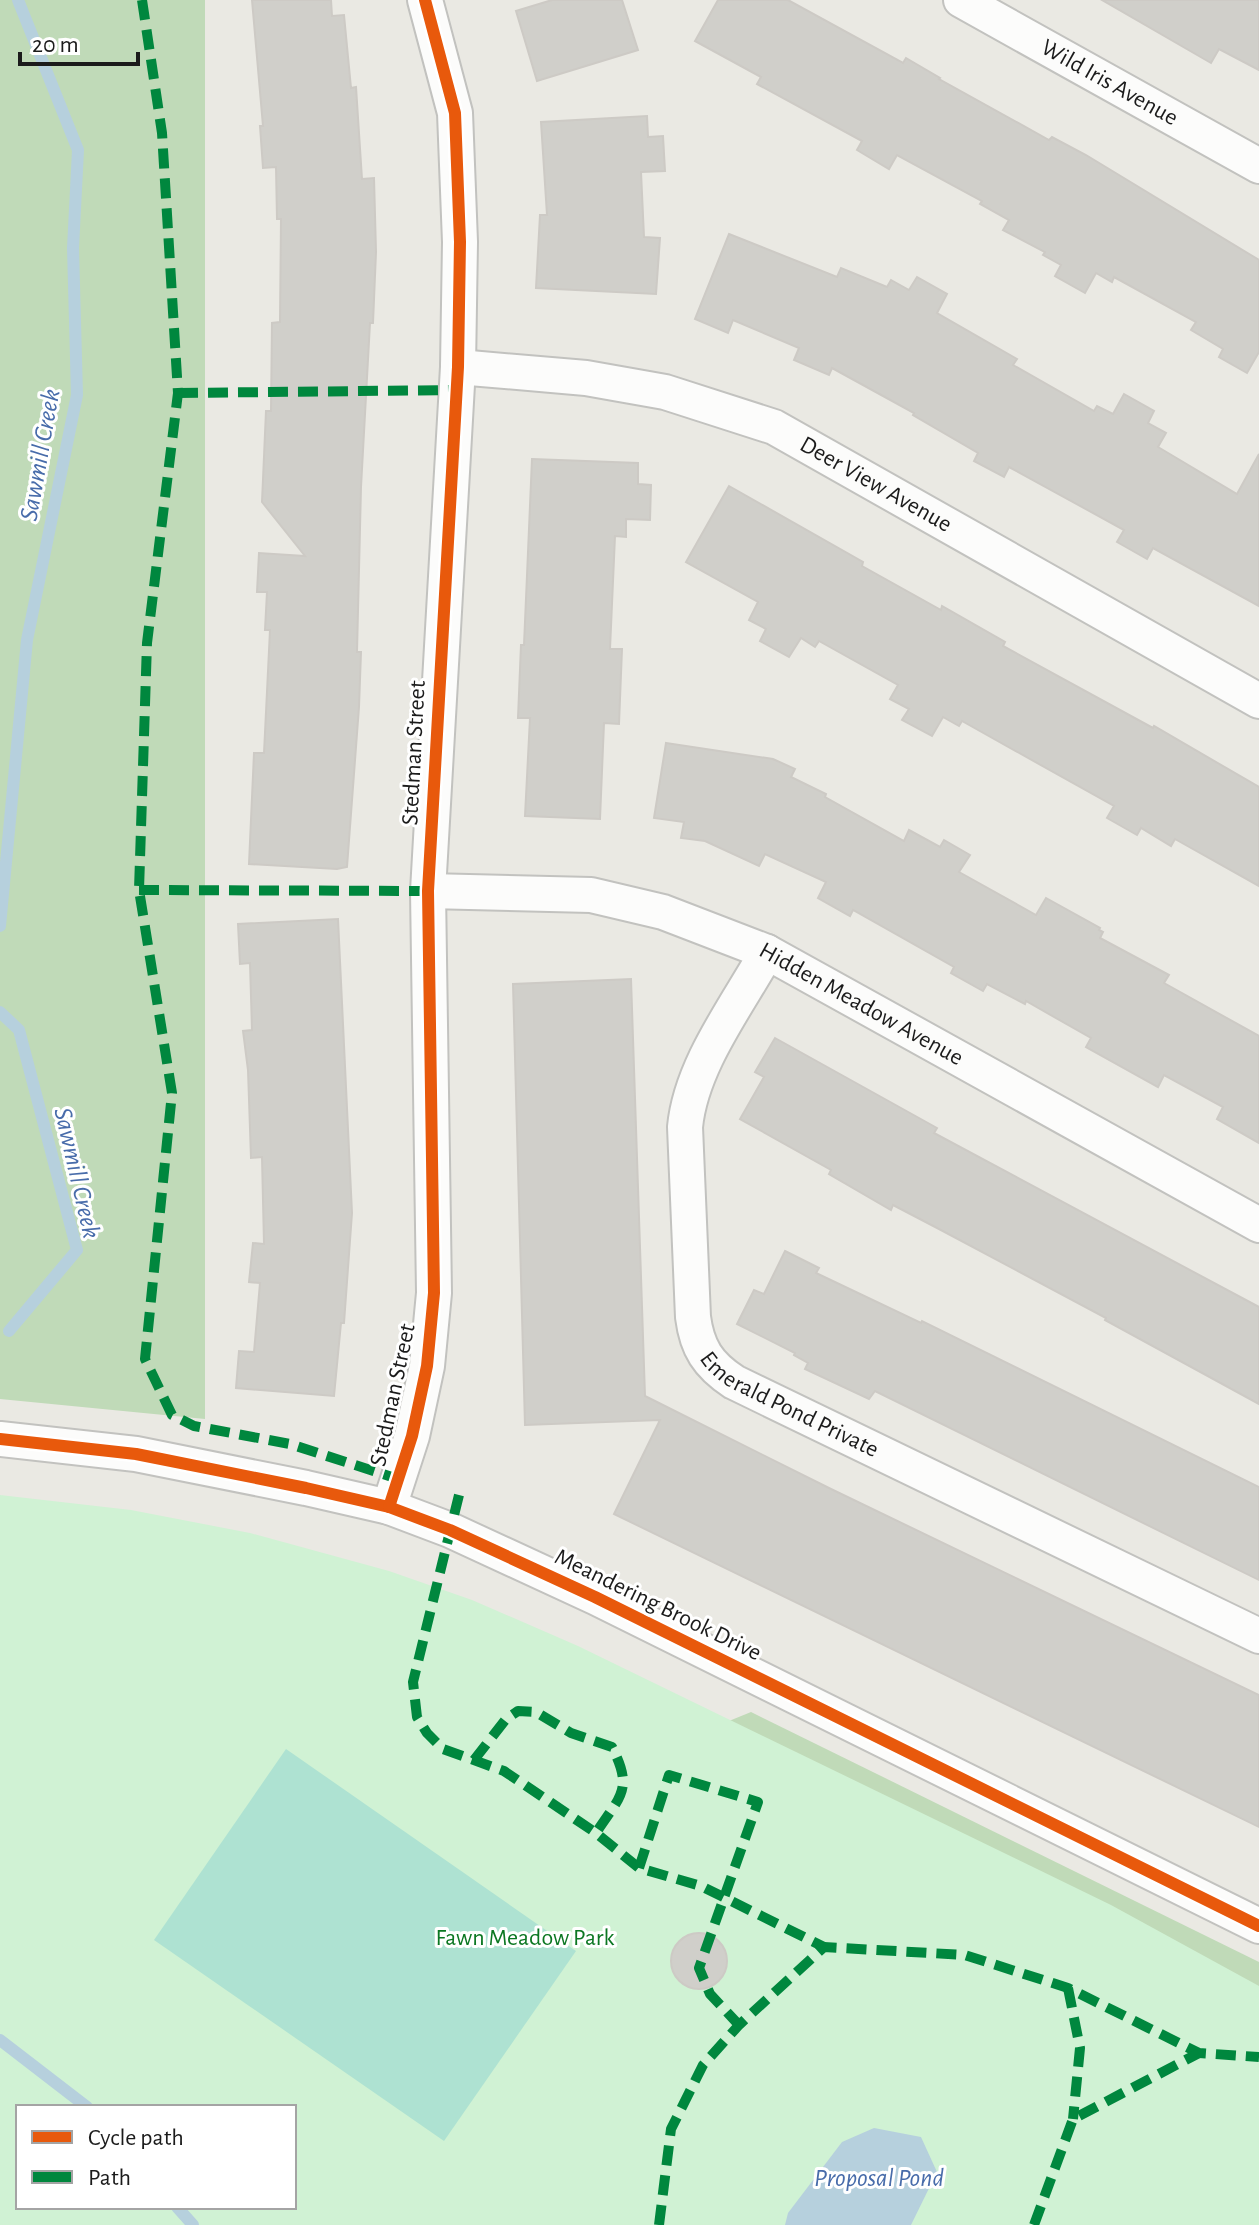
<svg xmlns="http://www.w3.org/2000/svg" width="1259" height="2225" font-family="'Alegreya Sans',sans-serif">
<style>
.forest{fill:#c0dab8}
.park{fill:#d0f2d4;fill-rule:evenodd}
.pitch{fill:#aee2d2}
.water{fill:#b6d0dd}
.lines{fill:none;stroke-linecap:round;stroke-linejoin:round}
.stream{stroke:#b6d0dd;stroke-width:12}
.building{fill:#d0cfca;stroke:#cdcac5;stroke-width:2}
.street-casing{stroke:#c2c2bf;stroke-width:38}
.street{stroke:#fcfcfb;stroke-width:34}
.quiet{stroke:#00873e;stroke-width:10;stroke-dasharray:20 10;stroke-linecap:butt}
.cycleway-casing{stroke:#fff;stroke-width:17}
.cycleway{stroke:#e8590c;stroke-width:12}
.labels{text-anchor:middle;dominant-baseline:central;stroke-width:6;stroke-linejoin:round;paint-order:stroke}
.street-label{font-size:24px;fill:#1b1b1b;stroke:#fff}
.park-label{font-size:24px;fill:#0b7722;stroke:#fff}
.water-label{font-size:26px;font-style:italic;fill:#486caa;stroke:#fff}
</style>
<rect width="100%" height="100%" fill="#eae9e3"/>
<!-- forest -->
<g class="forest">
<path d="M0,0H205V1419L0,1399Z"/>
<path d="M751,1712L1259,1962V1994L702,1732Z"/>
</g>
<!-- park -->
<path class="park" d="M0,1495L131,1510L250,1533L389,1571L472,1600L578,1646L1111,1905L1259,1986V2225H0ZM18,2107H294V2207H18Z"/>
<!-- pitch -->
<path class="pitch" d="M286,1749L576,1951L444,2141L154,1940Z"/>
<!-- water -->
<path class="water" d="M874,2128L921,2137L937,2172L911,2225H785L788,2213L842,2142Z"/>
<g class="lines">
<!-- stream -->
<g class="stream">
<path d="M0,926L27,640L77,395L73,248L78,150L18,0"/>
<path d="M0,1012L19,1030L77,1250L9,1331"/>
<path d="M0,2040L87,2107"/>
<path d="M177,2207L193,2225"/>
</g>
</g>
<!-- building -->
<g class="building">
<path d="M252,0H331L332,16L344,15L351,88L356,87L362,179L374,178L376,252L373,323H370L361,487L357,652H361L359,707L347,867L337,869L249,864L254,753H264L270,630H265L267,592H257L259,553L305,556L262,502L266,411H271L272,323L280,322L281,219H277L276,167L263,168L260,126H263Z"/>
<path d="M552,0H622L638,50L537,81L516,11Z"/>
<path d="M718,0H788L903,63L906,58L940,78L939,79L1049,140L1052,137L1086,155L1259,260V352L1247,373L1219,357L1223,349L1191,330L1196,322L1114,277L1112,282L1096,273L1085,293L1055,276L1061,265L1043,255L1045,252L1003,230L1009,220L980,204L982,201L897,155L889,169L857,150L862,141L757,84L761,77L695,41Z"/>
<path d="M1102,0H1259V70L1219,49L1211,63Z"/>
<path d="M647,116L648,137L663,136L665,171L641,172L644,237L660,238L656,294L536,288L540,215H547L541,122Z"/>
<path d="M729,234L837,277L841,268L887,287L891,280L909,290L917,277L947,294L937,313L1017,359L1013,365L1094,411L1097,406L1113,414L1124,394L1154,411L1148,423L1166,433L1158,447L1237,494L1259,454V606L1153,548L1147,559L1117,542L1124,530L1009,467L1004,477L974,461L978,453L913,415L914,413L832,368L829,375L794,360L799,348L733,320L728,333L695,319Z"/>
<path d="M532,459L638,463V484L651,485L650,520L626,519V537L615,536L610,649H622L619,724L604,723L600,819L525,816L530,718H518L521,645H524Z"/>
<path d="M729,486L863,562L862,566L941,610L942,606L1005,642L1003,646L1153,728L1154,726L1259,787V886L1175,839L1171,846L1141,828L1137,835L1107,818L1114,806L962,721L959,726L943,717L932,736L902,720L909,709L890,699L898,685L819,641L815,647L801,638L789,657L760,641L766,629L749,620L758,602L686,562Z"/>
<path d="M666,743L773,759L795,769L791,777L826,794L825,797L904,841L909,830L940,847L944,840L970,855L959,872L1036,915L1046,898L1100,928L1099,930L1103,932L1100,938L1169,975L1164,983L1259,1036V1143L1217,1119L1223,1107L1164,1075L1158,1087L1086,1047L1091,1038L1026,1001L1025,1004L987,984L983,991L951,973L954,967L853,910L850,916L818,898L826,882L765,854L759,866L705,841L681,838L684,822L654,818Z"/>
<path d="M338,919L352,1213L344,1323H341L334,1396L236,1388L239,1351L254,1352L260,1283L249,1282L253,1243L264,1244L262,1157L251,1158L248,1070L243,1031L252,1030L250,963L240,964L238,924Z"/>
<path d="M631,979L645,1396L831,1489L1259,1695V1827L614,1514L660,1420L525,1425L513,984Z"/>
<path d="M775,1038L937,1128L934,1133L1259,1307V1404L1105,1320L1106,1318L939,1229L893,1205L891,1210L829,1174L831,1170L740,1119L764,1077L755,1072Z"/>
<path d="M785,1251L819,1268L816,1273L921,1323L922,1321L1259,1487V1580L875,1391L869,1399L805,1369L808,1363L794,1355L795,1353L737,1324L754,1290L764,1294Z"/>
<circle cx="699" cy="1961" r="28"/>
</g>
<g class="lines">
<defs>
<g id="street">
<path id="s1" d="M961,0L1259,166"/>
<path id="s2" d="M458,367L586,378L665,392L774,427L1259,701"/>
<path id="s3" d="M428,891L591,895L663,912L767,952L1259,1225"/>
<path id="s4" d="M767,952C737,1006 691,1065 685,1127L693,1317C697,1348 708,1365 734,1382L1259,1636"/>
<path d="M0,1439L136,1454L306,1488L389,1507L450,1530L595,1597L1259,1926"/>
<path d="M389,1507L412,1436L427,1366L434,1293L428,891L458,367L460,242L455,113L425,0"/>
</g>
</defs>
<!-- street casing -->
<use href="#street" class="street-casing"/>
<!-- street -->
<use href="#street" class="street"/>
<!-- quiet -->
<g class="quiet">
<path d="M142,0L162,133L178,393L147,643L139,890L172,1093L145,1359L172,1415L194,1426L290,1444L398,1479"/>
<path d="M178,393L457,390"/>
<path d="M139,890L428,891"/>
<path d="M459,1495L413,1682L417,1717L427,1733L443,1749L504,1771L596,1833L639,1868L701,1886L824,1947"/>
<path d="M474,1760L506,1719L518,1711L536,1712L571,1733L612,1747C634,1790 620,1796 596,1833"/>
<path d="M639,1868L669,1775L758,1802L699,1968L710,1994L739,2025"/>
<path d="M1068,1988L1080,2048L1073,2119"/>
<path d="M659,2225L671,2129L703,2065L739,2025L824,1947L965,1955L1068,1988L1199,2053L1259,2057"/>
<path d="M1034,2225L1073,2119L1199,2053"/>
</g>
<defs>
<g id="cycleway">
<path d="M0,1439L136,1454L306,1488L389,1507L450,1530L595,1597L1259,1926"/>
<path d="M389,1507L412,1436L427,1366L434,1293L428,891L458,367L460,242L455,113L425,0"/>
</g>
</defs>
<!-- cycleway casing -->
<use href="#cycleway" class="cycleway-casing"/>
<!-- cycleway -->
<use href="#cycleway" class="cycleway"/>
</g>
<g class="labels">
<!-- street labels -->
<g class="street-label">
<text stroke="none"><textPath href="#s1" startOffset="170">Wild Iris Avenue</textPath></text>
<text stroke="none"><textPath href="#s2" startOffset="440">Deer View Avenue</textPath></text>
<text transform="translate(414 753) rotate(-87)">Stedman Street</text>
<text stroke="none"><textPath href="#s3" startOffset="456">Hidden Meadow Avenue</textPath></text>
<text transform="translate(393 1395) rotate(-78)">Stedman Street</text>
<text stroke="none"><textPath href="#s4" startOffset="524">Emerald Pond Private</textPath></text>
<text transform="translate(658 1605) rotate(26)">Meandering Brook Drive</text>
</g>
<!-- park labels -->
<g class="park-label">
<text x="525" y="1938">Fawn Meadow Park</text>
</g>
<!-- water labels -->
<g class="water-label">
<text transform="translate(40 455) rotate(-80)">Sawmill Creek</text>
<text transform="translate(77 1173) rotate(77)">Sawmill Creek</text>
<text x="879" y="2178">Proposal Pond</text>
</g>
</g>
<!-- legend -->
<rect x="16" y="2105" width="280" height="104" fill="#ffffff" stroke="#a4a4a4" stroke-width="2"/>
<rect x="32" y="2131" width="40" height="12" fill="#e8590c" stroke="#a4a4a4" stroke-width="2"/>
<text x="88" y="2145" font-size="24" fill="#1b1b1b">Cycle path</text>
<rect x="32" y="2171" width="40" height="12" fill="#00873e" stroke="#a4a4a4" stroke-width="2"/>
<text x="88" y="2185" font-size="24" fill="#1b1b1b">Path</text>
<!-- scale -->
<path d="M20 52v12h118v-12" fill="none" stroke="#1b1b1b" stroke-width="4"/>
<text x="32" y="52" font-size="24" fill="#1b1b1b" stroke="#ffffff" stroke-width="6" paint-order="stroke">20 m</text>
</svg>
